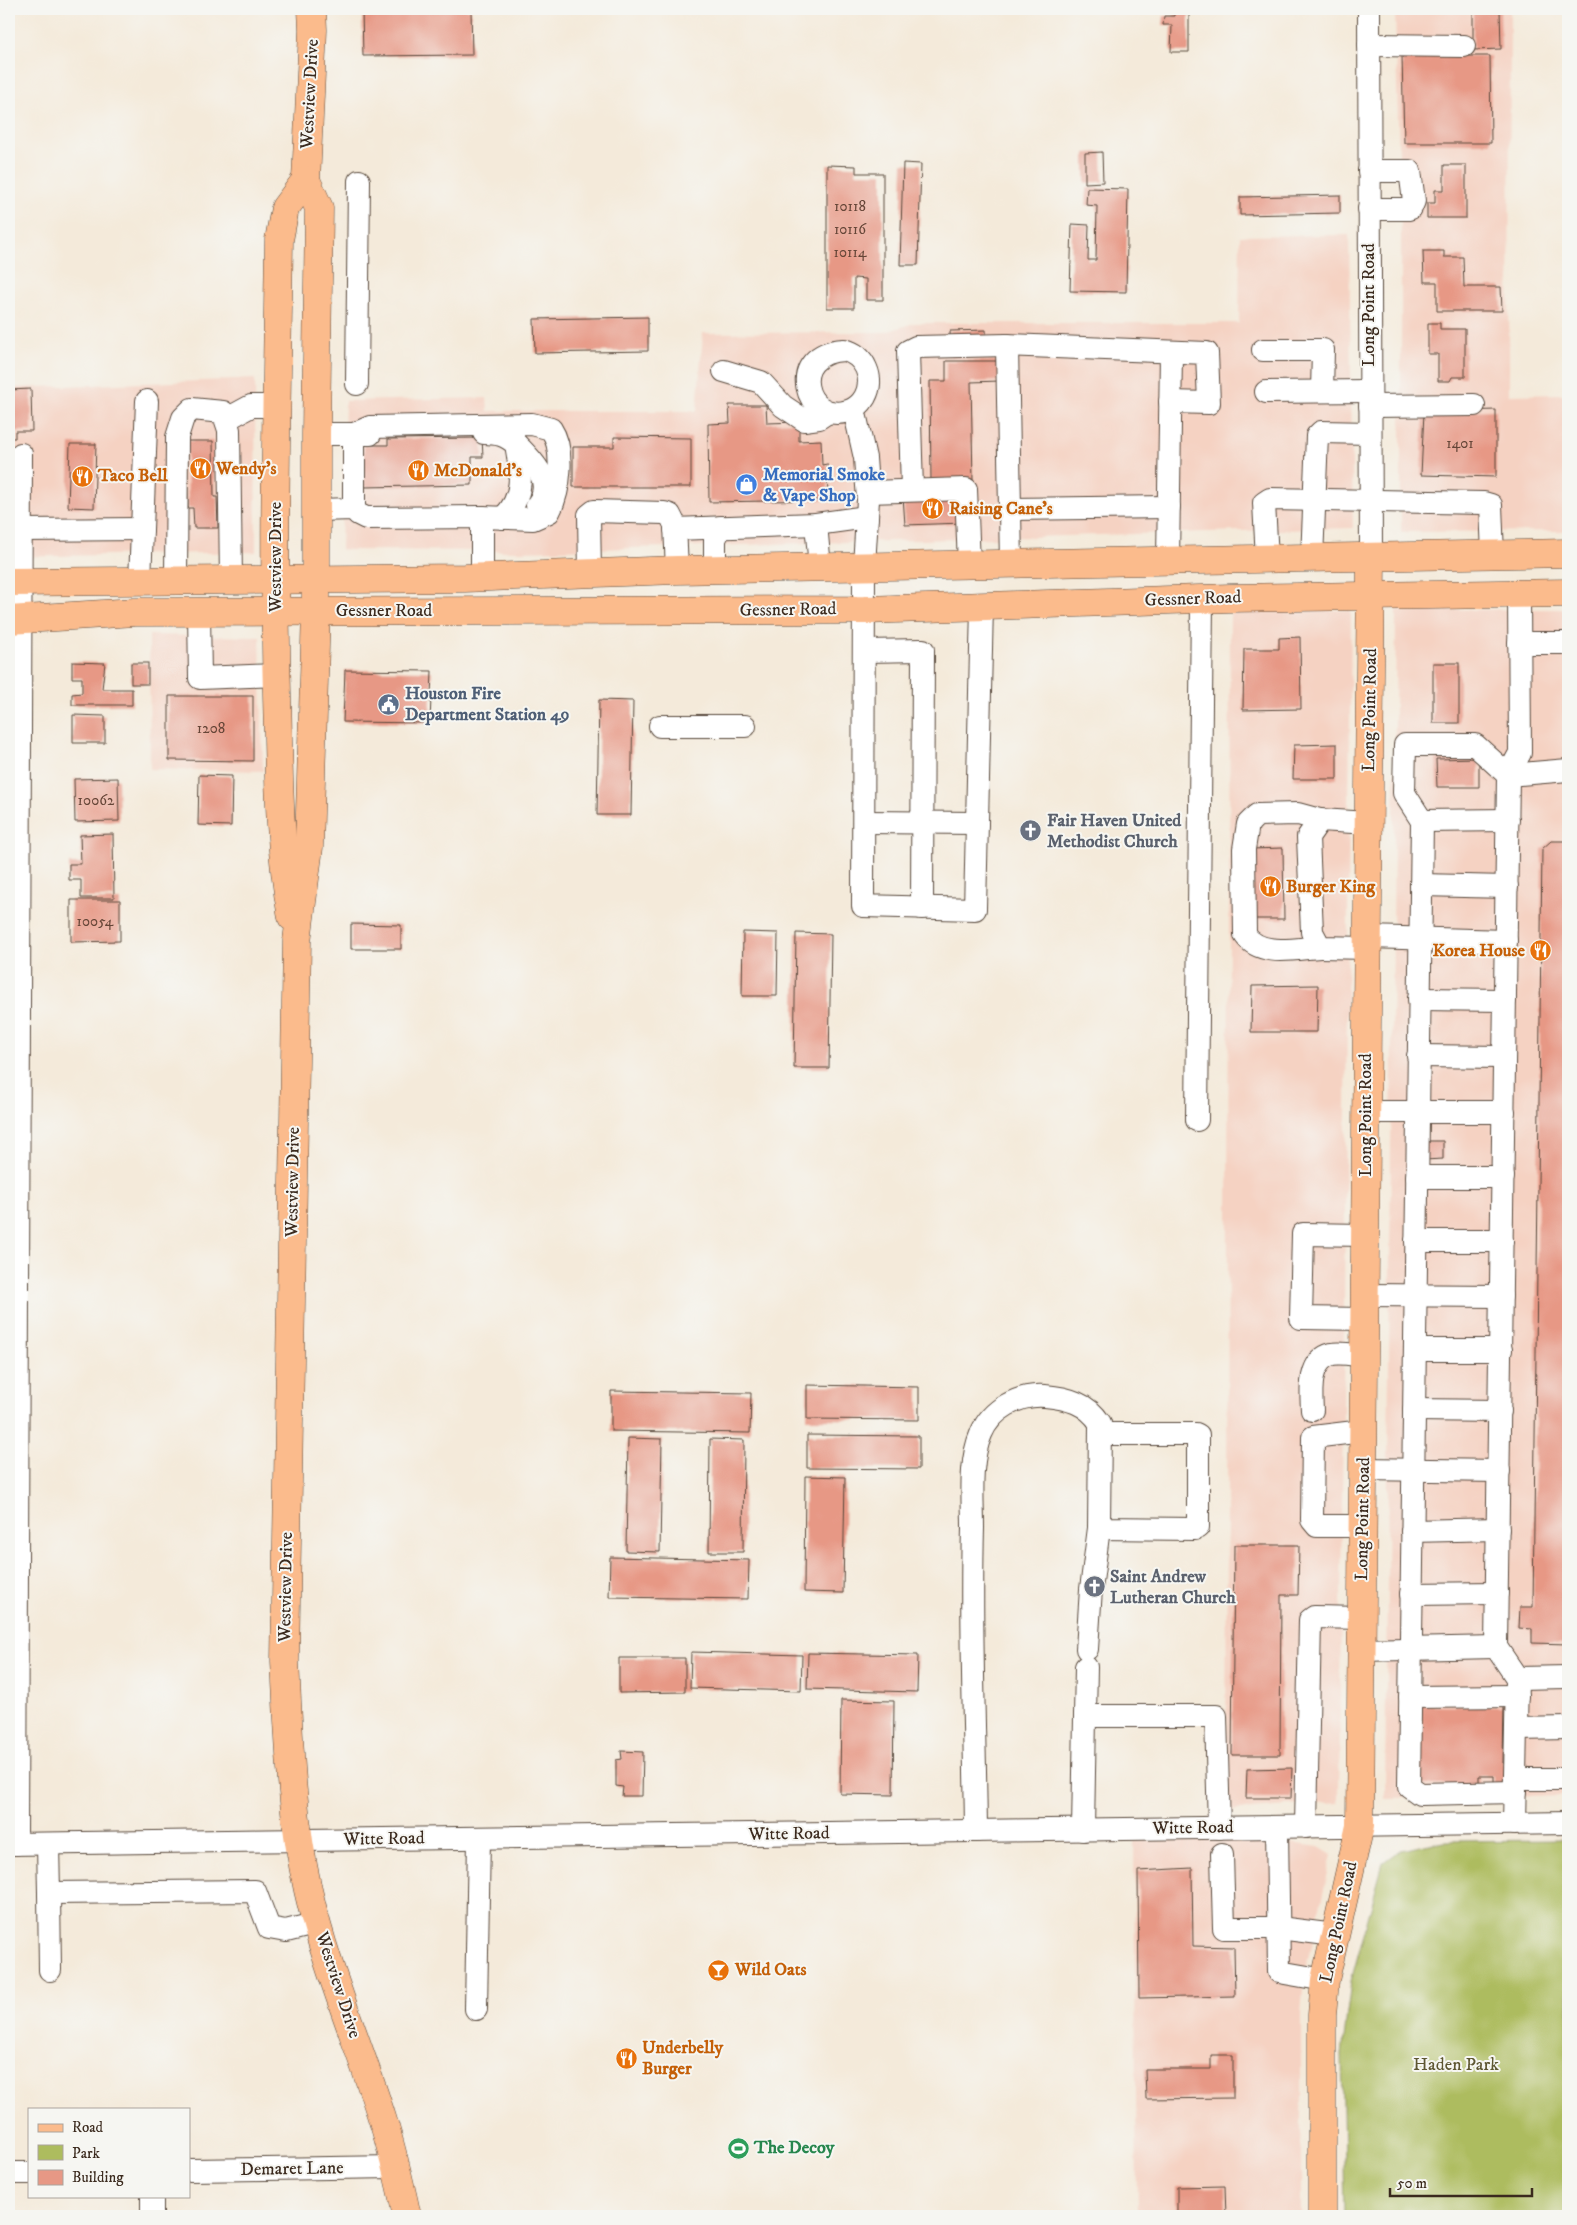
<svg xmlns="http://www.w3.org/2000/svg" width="1577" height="2225" font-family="'IM FELL DW Pica',serif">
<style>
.built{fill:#f5d2c2}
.green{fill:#adbc5e;stroke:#74733e}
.building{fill:#e79885}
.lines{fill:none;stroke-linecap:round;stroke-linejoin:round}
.minor-casing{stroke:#57473a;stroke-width:24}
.major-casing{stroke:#57473a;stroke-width:29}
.minor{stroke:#fff;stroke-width:22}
.major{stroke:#fbbb8c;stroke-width:28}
.labels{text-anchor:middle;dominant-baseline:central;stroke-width:4;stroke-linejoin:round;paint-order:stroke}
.number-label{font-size:15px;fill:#664638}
.street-label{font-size:18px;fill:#3b2a1e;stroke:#f6f6f2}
.food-label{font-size:18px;font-weight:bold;fill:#c56008;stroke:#f6f6f2;text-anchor:start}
.shop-label{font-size:18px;font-weight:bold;fill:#366cbe;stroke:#f6f6f2;text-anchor:start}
.service-label{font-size:18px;font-weight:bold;fill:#4e5e75;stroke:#f6f6f2;text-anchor:start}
.worship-label{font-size:18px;font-weight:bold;fill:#5b616d;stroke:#f6f6f2;text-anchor:start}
.park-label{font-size:18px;fill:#5d5631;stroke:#f6f6f2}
.leisure-label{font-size:18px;font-weight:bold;fill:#27864d;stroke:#f6f6f2;text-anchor:start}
</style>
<rect width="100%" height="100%" fill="#f6f6f2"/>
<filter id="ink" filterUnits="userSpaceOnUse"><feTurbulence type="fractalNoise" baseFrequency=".02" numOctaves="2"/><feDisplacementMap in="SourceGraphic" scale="10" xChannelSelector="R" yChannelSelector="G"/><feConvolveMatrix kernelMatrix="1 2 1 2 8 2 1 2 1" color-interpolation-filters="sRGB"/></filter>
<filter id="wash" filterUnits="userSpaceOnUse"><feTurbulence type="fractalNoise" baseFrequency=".0096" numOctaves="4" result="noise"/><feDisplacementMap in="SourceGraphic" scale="20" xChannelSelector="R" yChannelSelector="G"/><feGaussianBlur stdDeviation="1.12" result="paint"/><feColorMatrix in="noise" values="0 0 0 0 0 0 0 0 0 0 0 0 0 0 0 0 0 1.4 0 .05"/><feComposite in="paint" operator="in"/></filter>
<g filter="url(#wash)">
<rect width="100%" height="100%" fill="#f4eada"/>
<!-- built -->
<g class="built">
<path d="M1395,9H1510L1509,395L1568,394V531L1401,532V234Z"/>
<path d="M1349,235L1353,528L522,551L341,550L345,401L487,398L488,411H697L703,333L886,332L914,323H1239L1240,236Z"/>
<path d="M255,379L256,552L9,557V388Z"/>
<path d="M1568,609V1795L1385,1798L1396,610Z"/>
<path d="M1351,610L1339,1802L1226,1811L1230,611Z"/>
<path d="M149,635L260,637L263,771L150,769Z"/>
<path d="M1249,1837L1319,1847L1332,1855L1304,1976L1301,2014V2216H1137L1134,1841Z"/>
</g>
<!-- green -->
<path class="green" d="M1568,1840V2216H1345L1342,2054L1351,1981L1383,1863L1401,1850L1444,1841Z"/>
<g id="blocks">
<!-- building -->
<g class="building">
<path d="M471,9L472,55L363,56L362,10Z"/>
<path d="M1174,9H1189V52H1171L1172,25H1163L1164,16H1174Z"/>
<path d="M1473,9H1500L1501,49L1473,50Z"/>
<path d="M1402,56H1490L1491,143H1404Z"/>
<path d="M1102,152L1103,182L1085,183V153Z"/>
<path d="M903,163L921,164L918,265H900Z"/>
<path d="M827,165L856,166V173H883V300H866V279L854,278V308H827Z"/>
<path d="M1444,165H1466V218H1427V203H1435V190H1444Z"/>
<path d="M1087,188L1128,189L1126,292L1070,291L1072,224L1089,225L1088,260H1096L1097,206L1086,205Z"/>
<path d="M1340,195V213L1240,215V197Z"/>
<path d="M1423,251H1444V257H1463L1464,287H1501L1502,311H1437V282H1424Z"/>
<path d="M648,317V351L535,353L534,319Z"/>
<path d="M1428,323H1440V329H1465V377H1452L1450,381H1438V354H1428Z"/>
<path d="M986,330L987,354L951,356L950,331Z"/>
<path d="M946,361H999V381L971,382L973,481H931L930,381H946Z"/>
<path d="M31,389L32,431H15V438H9V390Z"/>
<path d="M729,405H766L767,423L799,422V441L821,440L822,465L827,464L828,500L709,502L708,424L730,423Z"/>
<path d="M1496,410V477L1421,475L1424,412Z"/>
<path d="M614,437L691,438V487H573V447H614Z"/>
<path d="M482,438L483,457H472V485L364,487V445H388V439Z"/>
<path d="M187,441H213L214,497H217L218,528H194L193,508H188Z"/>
<path d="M70,444H96L94,508L68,507Z"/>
<path d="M903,496H963L964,523L905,525Z"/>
<path d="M1300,637L1301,709L1243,710L1244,649H1279V638Z"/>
<path d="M72,662L105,663L102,689H132V705H72V694L82,693V678H72Z"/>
<rect x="131" y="663" width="17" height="21"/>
<rect x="1433" y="663" width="26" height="60"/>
<path d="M345,670L432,671L430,723L343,722Z"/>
<path d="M169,696H253V761L169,760Z"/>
<path d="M599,700L633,701L631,815H597Z"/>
<path d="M73,715L105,716V743H73Z"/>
<path d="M1337,744V779H1293L1294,745Z"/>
<path d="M1479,758V787H1437L1436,759Z"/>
<path d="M199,775L232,776L231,826L198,825Z"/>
<path d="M118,778L119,821L75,822L74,779Z"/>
<path d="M113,834L114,898H81V880H69V864H81L80,835Z"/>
<path d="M1551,841H1568V1644L1532,1643V1629L1519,1628L1520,1607H1533L1542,849Z"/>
<path d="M1283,848L1284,919H1252L1251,849Z"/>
<path d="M71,900H120V941L71,942Z"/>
<path d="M351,924L401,925V949H351Z"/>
<path d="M743,932L778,933L777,996H742Z"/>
<path d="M796,933L831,934L829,1068H794Z"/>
<path d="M1318,985L1317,1032H1251L1252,986Z"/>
<path d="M1425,1141H1443V1159L1424,1160Z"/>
<path d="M807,1385L919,1387V1420L807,1419Z"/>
<path d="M611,1391L751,1393L750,1433L611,1431Z"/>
<path d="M807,1435L919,1436V1469L807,1468Z"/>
<path d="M628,1438L662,1439L660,1552L626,1551Z"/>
<path d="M710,1439L744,1440L743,1552H709Z"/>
<path d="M805,1476L845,1477L843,1593L804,1592Z"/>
<path d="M1234,1545H1299L1298,1595H1281L1280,1755H1232Z"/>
<path d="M610,1557L749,1560L748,1599L609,1597Z"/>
<path d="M691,1652L802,1655L801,1691L690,1688Z"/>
<path d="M808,1653L918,1655L917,1692L807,1689Z"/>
<path d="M619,1658H685V1692L619,1693Z"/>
<path d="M841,1700L894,1701L893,1795L840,1794Z"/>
<path d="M1419,1705L1504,1706L1503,1763H1511L1510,1785L1494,1784V1776H1479V1785H1418Z"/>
<path d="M621,1751L643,1752L642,1796H622L623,1787L616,1786V1760L622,1759Z"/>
<path d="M1292,1768L1291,1798H1246L1247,1769Z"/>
<path d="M1192,1868L1193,1946L1234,1947L1235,1996L1139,1998L1138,1871Z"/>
<path d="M1211,2055H1233V2098L1146,2099L1145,2069H1211Z"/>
<path d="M1225,2186L1226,2216H1177V2187Z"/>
</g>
</g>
</g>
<g filter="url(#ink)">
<use href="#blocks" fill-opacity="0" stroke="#57473a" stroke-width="1"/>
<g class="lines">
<defs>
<g id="minor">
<path d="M1369,9L1371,558"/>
<path d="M1369,45L1464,46"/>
<path d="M1369,171H1410L1414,201L1411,208L1408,209H1369"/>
<path d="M1007,345L1011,564"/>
<path d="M844,350C865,355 875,378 865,397C861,404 855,409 848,411C805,425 784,353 844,350Z"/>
<path d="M1263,350H1323L1322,391"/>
<path d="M724,371L761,382L783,406L804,420L819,418L828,412"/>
<path d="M357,384L359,181"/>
<path d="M1266,392L1370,391"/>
<path d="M1370,406L1474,405"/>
<path d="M854,409L865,458L868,500L864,566L863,906L975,909L982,606"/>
<path d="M227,419L251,406H277"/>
<path d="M484,433C498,433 505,435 516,444C521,472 525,497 503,518"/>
<path d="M316,434H370"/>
<path d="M354,434L370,427L532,424L551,429C565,450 560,491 549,512L533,519L482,517"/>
<path d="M516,444C532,460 556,482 537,505"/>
<path d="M912,490L908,351L916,347L1007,345L1207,353L1209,403L1170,402"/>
<path d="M868,492L966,489L969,565"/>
<path d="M354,509V434"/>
<path d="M1010,509L1169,507"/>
<path d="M316,510L354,509L358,514L366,518L482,517V578"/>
<path d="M816,524L820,567"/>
<path d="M675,529L816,524L867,517"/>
<path d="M21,530L142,529"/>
<path d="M1267,559L1264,503L1270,499L1484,503L1491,505L1493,555"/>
<path d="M1312,559L1317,436L1321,432L1370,433"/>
<path d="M1168,560L1171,353"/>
<path d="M715,569V539L721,527"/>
<path d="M590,573L589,515L594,511L664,513L670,515L675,525L677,570"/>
<path d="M140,581L147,401"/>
<path d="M176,581L177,437L183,418L192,409L223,412L229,430L231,580"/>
<path d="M199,612L200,678L277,675"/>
<path d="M1519,643H1568"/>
<path d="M865,651L923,650L922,908"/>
<path d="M660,726H745"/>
<path d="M1320,820L1298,814L1257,815L1248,824L1244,849L1245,935C1261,958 1297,948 1320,947"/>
<path d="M1508,820L1422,821L1404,793L1405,745H1475L1508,775L1568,770"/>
<path d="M1422,821L1409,1786L1420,1794L1515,1792"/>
<path d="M864,822L977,823"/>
<path d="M1421,885L1507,887"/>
<path d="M1368,937L1506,941"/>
<path d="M1368,948L1320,947L1312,932L1308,837L1320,820L1369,823"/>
<path d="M1419,999L1505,1000"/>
<path d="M1418,1056L1504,1057"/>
<path d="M1366,1112H1504"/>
<path d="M1197,1120L1202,599"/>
<path d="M1417,1177H1503"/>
<path d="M1416,1241H1502"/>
<path d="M1365,1295L1501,1296"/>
<path d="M1364,1319L1301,1318L1303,1234L1365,1235"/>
<path d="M1415,1350H1501"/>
<path d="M1312,1410C1311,1393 1308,1360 1332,1354C1342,1352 1354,1355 1364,1356"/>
<path d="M1414,1410L1500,1411"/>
<path d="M1363,1469L1499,1471"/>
<path d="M1363,1526H1317L1312,1520L1313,1437L1363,1431"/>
<path d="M1412,1531L1498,1529"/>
<path d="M1411,1594L1497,1593"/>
<path d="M1087,1649L1091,1589L1099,1528"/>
<path d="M1361,1650L1496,1647"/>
<path d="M1517,1678L1568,1677"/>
<path d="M1410,1697L1517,1696"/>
<path d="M1085,1716L1086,1667"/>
<path d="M1516,1729L1568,1728"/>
<path d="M1515,1779H1568"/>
<path d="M1514,1824L1517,1678L1496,1647L1508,775L1520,753L1519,594"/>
<path d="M1277,1827L1279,1972L1325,1980"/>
<path d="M1306,1827L1310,1620L1314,1617L1362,1618"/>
<path d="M1083,1830L1085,1716H1216L1219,1828"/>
<path d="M976,1831C975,1730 970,1629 973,1528C973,1498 969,1462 981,1434C991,1409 1019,1394 1045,1396C1068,1398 1087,1403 1100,1423L1099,1528L1195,1529L1198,1527V1435L1196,1434H1101"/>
<path d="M9,1844L1568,1823"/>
<path d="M16,1844L21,454"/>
<path d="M48,1844L49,1893L255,1891L269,1928L286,1931L318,1923"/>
<path d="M1222,1854L1224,1928H1279L1335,1935"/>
<path d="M49,1893L50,1970"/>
<path d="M476,2009L479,1838"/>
<path d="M189,2170L396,2167"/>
<path d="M9,2173H29"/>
<path d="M152,2196V2216"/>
</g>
<g id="major">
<path d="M312,9L313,30L306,180L319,208L316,434V611L309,847L297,941L285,1661C289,1738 291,1815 308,1890C326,1969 359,2044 383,2121C393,2152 400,2184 407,2216"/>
<path d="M9,582L465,578L677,570L1568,553"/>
<path d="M9,620L135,612L865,610L1230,598L1568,593"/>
<path d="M292,917C278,844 279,768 277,694C273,543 277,391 279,240L285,208L306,180"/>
<path d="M1322,2216V2015L1325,1980L1360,1826L1371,558"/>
</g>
</defs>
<!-- minor casing -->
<use href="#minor" class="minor-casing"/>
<!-- major casing -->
<use href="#major" class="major-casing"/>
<!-- minor -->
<use href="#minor" class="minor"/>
<!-- major -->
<use href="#major" class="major"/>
</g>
</g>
<!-- icons -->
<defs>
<symbol id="restaurant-disc" viewBox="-11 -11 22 22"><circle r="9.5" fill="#e8710a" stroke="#f6f6f2"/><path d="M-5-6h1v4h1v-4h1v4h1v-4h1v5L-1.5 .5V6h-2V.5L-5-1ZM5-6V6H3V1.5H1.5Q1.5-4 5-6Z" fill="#fff"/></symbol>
<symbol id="shop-disc" viewBox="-11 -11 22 22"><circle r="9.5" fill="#3f7fe0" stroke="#f6f6f2"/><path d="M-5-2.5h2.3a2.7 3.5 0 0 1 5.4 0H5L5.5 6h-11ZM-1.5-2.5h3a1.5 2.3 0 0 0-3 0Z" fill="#fff"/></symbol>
<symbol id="civic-disc" viewBox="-11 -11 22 22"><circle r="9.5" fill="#5c6f8a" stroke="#f6f6f2"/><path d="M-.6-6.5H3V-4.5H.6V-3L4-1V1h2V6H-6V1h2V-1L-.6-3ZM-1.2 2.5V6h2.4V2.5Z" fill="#fff"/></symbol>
<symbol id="church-disc" viewBox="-11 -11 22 22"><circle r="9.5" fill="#6b7280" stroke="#f6f6f2"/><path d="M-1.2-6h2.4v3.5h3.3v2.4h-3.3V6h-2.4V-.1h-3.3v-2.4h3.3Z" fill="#fff"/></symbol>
<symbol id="bar-disc" viewBox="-11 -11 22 22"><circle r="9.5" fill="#e8710a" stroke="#f6f6f2"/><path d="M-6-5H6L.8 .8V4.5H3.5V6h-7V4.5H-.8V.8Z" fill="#fff"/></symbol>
<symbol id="stadium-disc" viewBox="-11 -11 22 22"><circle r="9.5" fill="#2e9e5b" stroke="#f6f6f2"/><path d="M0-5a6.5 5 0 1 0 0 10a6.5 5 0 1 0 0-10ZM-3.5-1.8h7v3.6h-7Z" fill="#fff"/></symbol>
</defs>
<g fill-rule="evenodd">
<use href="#restaurant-disc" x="188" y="456" width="25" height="25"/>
<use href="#restaurant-disc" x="406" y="458" width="25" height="25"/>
<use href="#restaurant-disc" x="70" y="464" width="25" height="25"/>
<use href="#shop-disc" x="734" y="472" width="25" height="25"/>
<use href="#restaurant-disc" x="920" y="496" width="25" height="25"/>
<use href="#civic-disc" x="376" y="692" width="25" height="25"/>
<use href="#church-disc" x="1018" y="818" width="25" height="25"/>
<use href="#restaurant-disc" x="1258" y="874" width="25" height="25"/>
<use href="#restaurant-disc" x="1528" y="938" width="25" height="25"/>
<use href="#church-disc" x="1082" y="1574" width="25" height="25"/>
<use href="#bar-disc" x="706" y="1958" width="25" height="25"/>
<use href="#restaurant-disc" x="614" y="2046" width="25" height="25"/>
<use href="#stadium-disc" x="726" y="2136" width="25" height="25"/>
</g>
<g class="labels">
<!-- number labels -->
<g class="number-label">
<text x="850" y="206">10118</text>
<text x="850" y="229">10116</text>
<text x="850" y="252">10114</text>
<text x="1460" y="443">1401</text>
<text x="211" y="728">1208</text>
<text x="96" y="800">10062</text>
<text x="95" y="921">10054</text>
</g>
<!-- street labels -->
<g class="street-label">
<text transform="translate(310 94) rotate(-87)">Westview Drive</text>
<text transform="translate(1369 305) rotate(-90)">Long Point Road</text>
<text transform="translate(276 557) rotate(-90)">Westview Drive</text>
<text transform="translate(1193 599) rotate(-2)">Gessner Road</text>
<text transform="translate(788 610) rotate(-1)">Gessner Road</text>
<text x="384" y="611">Gessner Road</text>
<text transform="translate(1370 710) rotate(-89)">Long Point Road</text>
<text transform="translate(1366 1115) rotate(-90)">Long Point Road</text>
<text transform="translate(293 1182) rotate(-89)">Westview Drive</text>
<text transform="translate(1363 1519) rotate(-89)">Long Point Road</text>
<text transform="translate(286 1587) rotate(-89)">Westview Drive</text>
<text transform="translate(1193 1828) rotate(-1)">Witte Road</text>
<text transform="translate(789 1834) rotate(-1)">Witte Road</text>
<text transform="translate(384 1839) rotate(-1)">Witte Road</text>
<text transform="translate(1339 1922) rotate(-78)">Long Point Road</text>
<text transform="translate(338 1985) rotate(72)">Westview Drive</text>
<text transform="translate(292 2169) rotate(-1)">Demaret Lane</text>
</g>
<!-- food labels -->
<g class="food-label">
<text x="216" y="469">Wendy's</text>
<text x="434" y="471">McDonald's</text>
<text x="98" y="476">Taco Bell</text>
<text x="949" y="509">Raising Cane's</text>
<text x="1286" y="887">Burger King</text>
<text x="1525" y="951" text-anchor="end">Korea House</text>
<text x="735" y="1970">Wild Oats</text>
<text x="642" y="2048">Underbelly<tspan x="642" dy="21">Burger</tspan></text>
</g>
<!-- shop labels -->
<g class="shop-label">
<text x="763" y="475">Memorial Smoke<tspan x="763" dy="21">&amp; Vape Shop</tspan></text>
</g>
<!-- service labels -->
<g class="service-label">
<text x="405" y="694">Houston Fire<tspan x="405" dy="21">Department Station 49</tspan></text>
</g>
<!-- worship labels -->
<g class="worship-label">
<text x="1047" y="821">Fair Haven United<tspan x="1047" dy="21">Methodist Church</tspan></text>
<text x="1110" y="1577">Saint Andrew<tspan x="1110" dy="21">Lutheran Church</tspan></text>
</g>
<!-- park labels -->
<g class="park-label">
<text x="1456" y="2065">Haden Park</text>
</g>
<!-- leisure labels -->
<g class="leisure-label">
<text x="754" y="2148">The Decoy</text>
</g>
</g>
<!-- margin -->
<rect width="1577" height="2225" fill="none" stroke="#f6f6f2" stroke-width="30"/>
<!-- legend -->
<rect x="28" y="2108" width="162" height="90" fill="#f6f6f2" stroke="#aba49d"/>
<rect x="38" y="2124" width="25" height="8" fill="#fbbb8c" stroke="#aba49d"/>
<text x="72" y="2132" font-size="15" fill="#3b2a1e">Road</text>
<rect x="38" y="2145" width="25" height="15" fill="#adbc5e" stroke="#aba49d"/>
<text x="72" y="2158" font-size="15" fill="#3b2a1e">Park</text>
<rect x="38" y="2170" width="25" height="15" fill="#e79885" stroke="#aba49d"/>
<text x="72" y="2182" font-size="15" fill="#3b2a1e">Building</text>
<!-- scale -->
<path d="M1390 2188v8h142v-8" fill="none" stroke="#3b2a1e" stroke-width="2.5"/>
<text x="1397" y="2188" font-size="15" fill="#3b2a1e" stroke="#f6f6f2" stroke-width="4" paint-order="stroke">50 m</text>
</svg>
